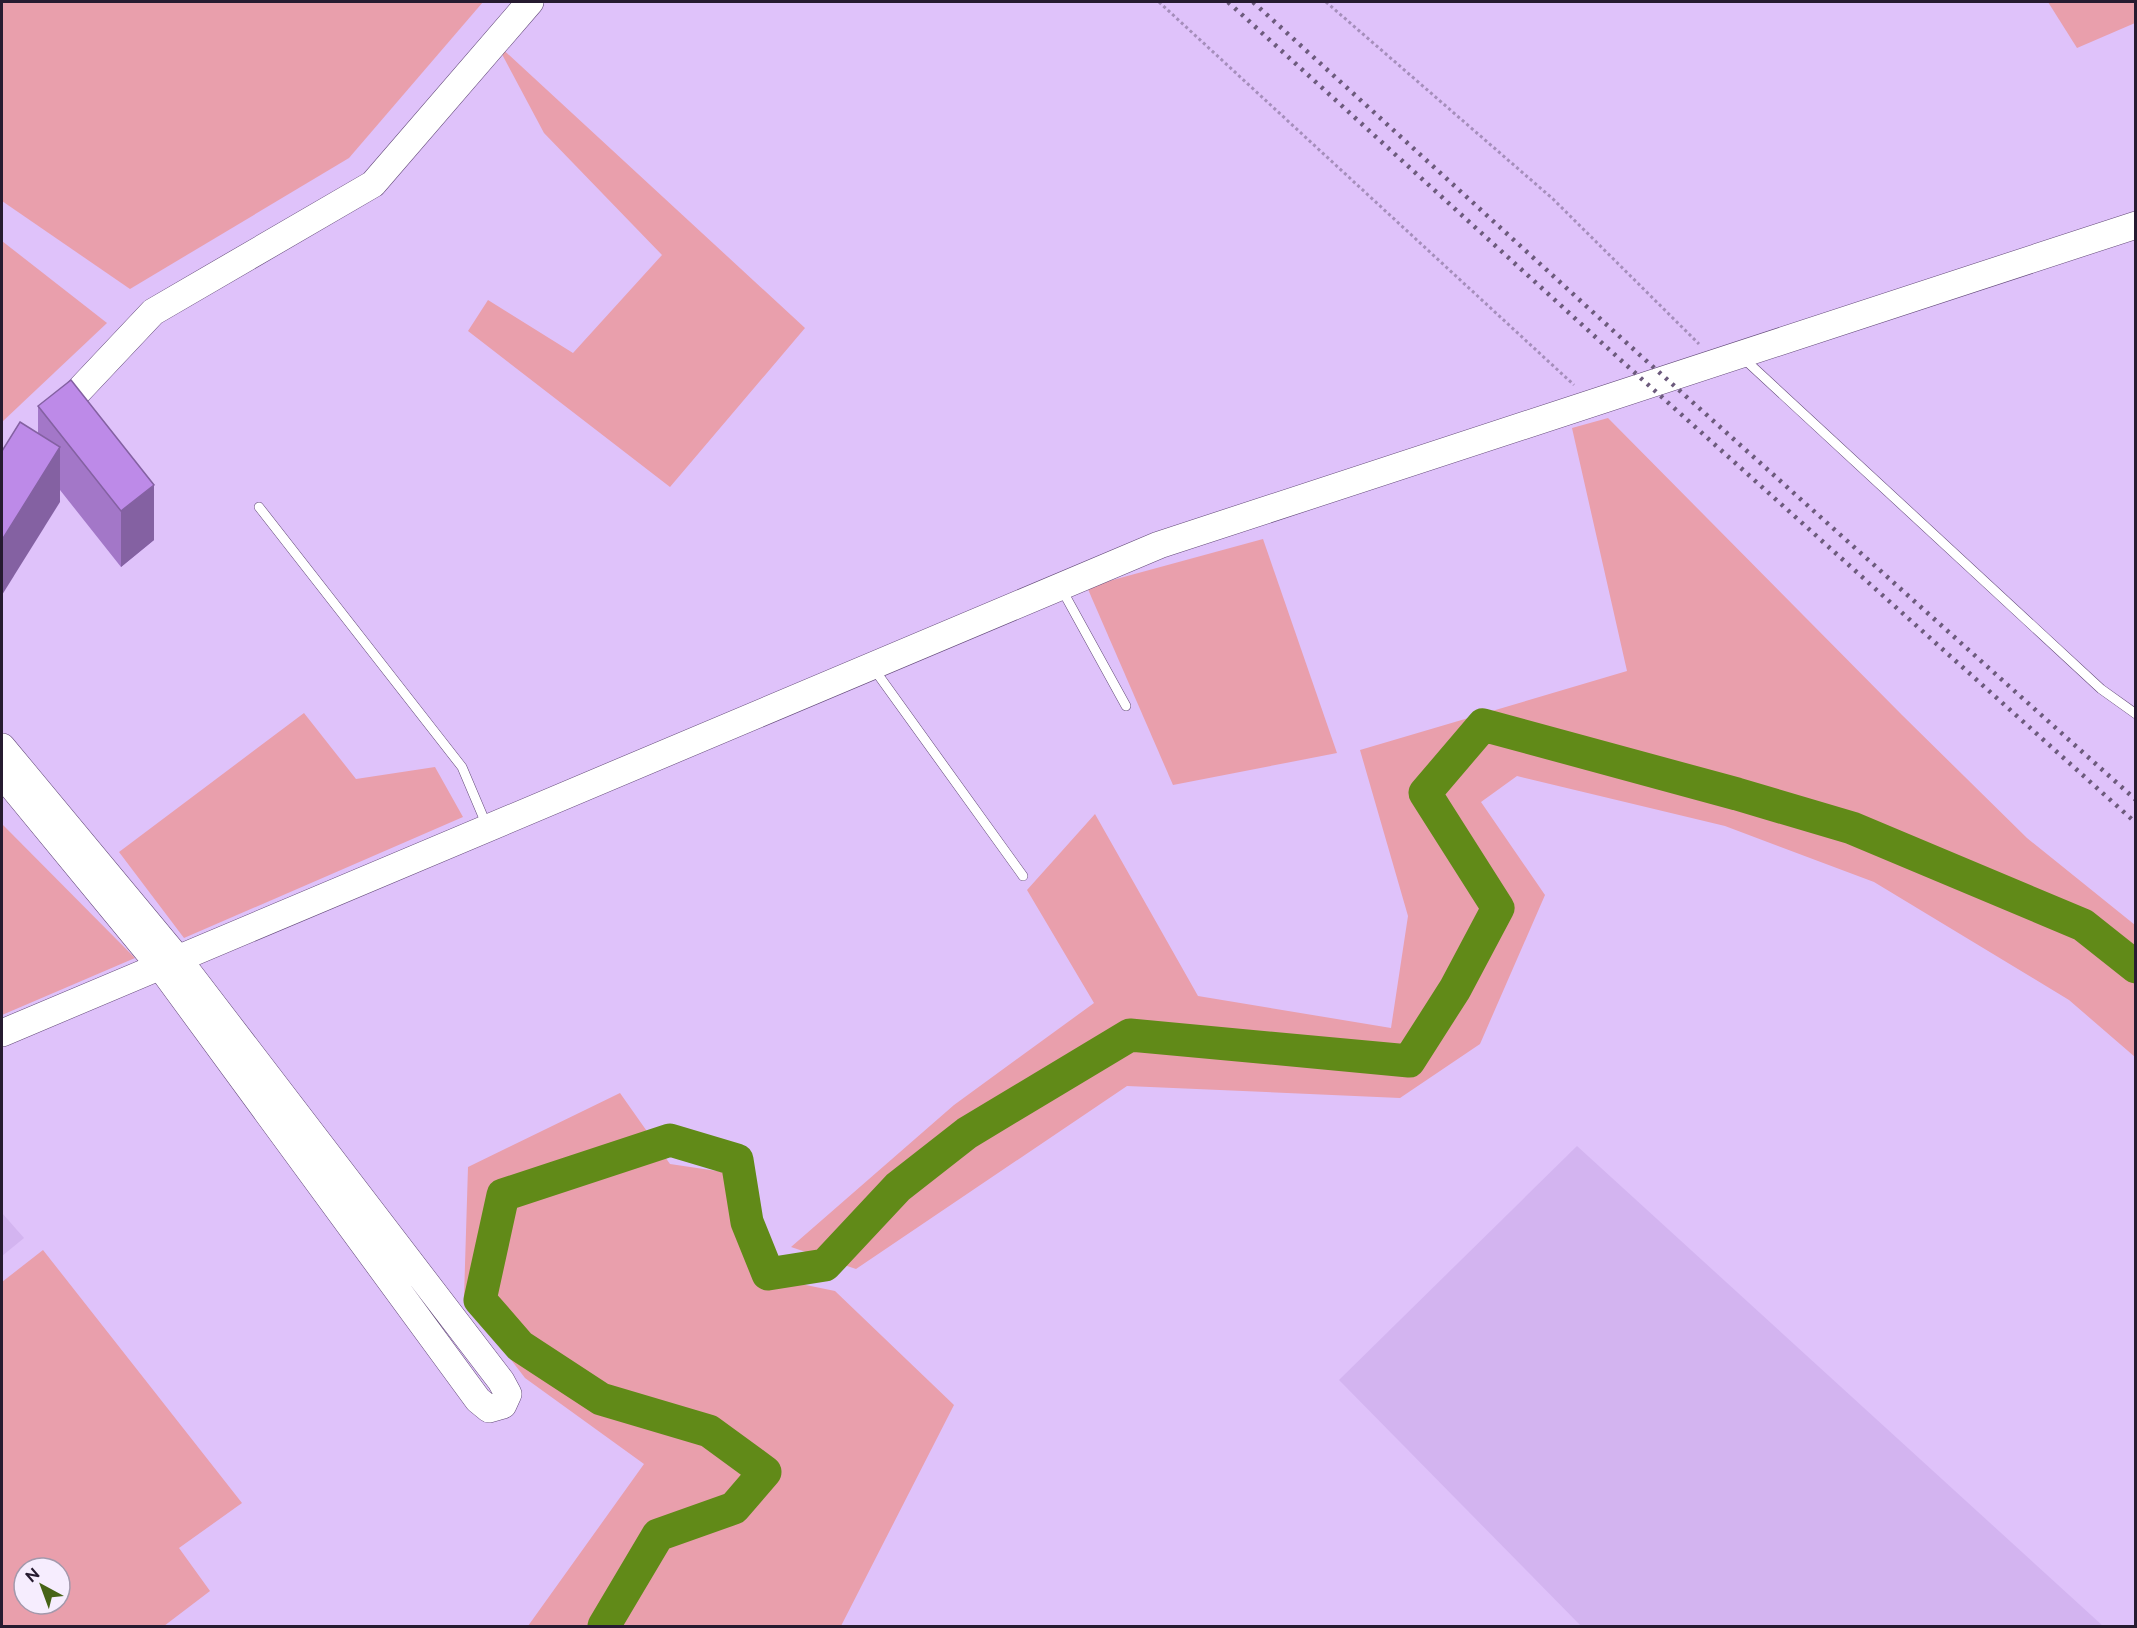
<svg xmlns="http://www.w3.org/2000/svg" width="2137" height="1628" font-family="Raleway,sans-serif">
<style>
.built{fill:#d3b4f0}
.green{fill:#e99fac;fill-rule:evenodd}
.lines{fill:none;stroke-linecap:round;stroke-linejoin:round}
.river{stroke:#618a18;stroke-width:33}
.lane-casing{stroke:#624978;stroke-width:10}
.secondary-casing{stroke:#624978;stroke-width:28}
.path{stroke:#a58ebb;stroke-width:3;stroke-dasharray:3 3;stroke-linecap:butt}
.lane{stroke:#fff;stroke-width:9}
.secondary{stroke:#fff;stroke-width:27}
.rail{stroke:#6c5a7c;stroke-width:4.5;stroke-dasharray:3 6;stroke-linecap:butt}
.wall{fill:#a377c8}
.shaded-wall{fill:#8461a2}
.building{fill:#bd8ae8;stroke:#8461a2;stroke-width:1.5}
</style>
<rect width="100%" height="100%" fill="#dfc2fa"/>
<!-- built -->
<g class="built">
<path d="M1577,1146L2103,1626H1581L1339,1380Z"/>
<path d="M2,1213L24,1238L2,1256Z"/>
</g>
<!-- green -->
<g class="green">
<path d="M2,2H483L349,158L130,289L2,201Z"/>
<path d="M2048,2H2135V23L2077,48Z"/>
<path d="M496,43L805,328L670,487L468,331L488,300L573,353L662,255L544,133Z"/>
<path d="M2,241L107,323L2,422Z"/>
<path d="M1608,418L1902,715L2027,838L2135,925V1057L2069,1000L1874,882L1725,826L1517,776L1481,802L1545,895L1480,1044L1400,1098L1127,1086L856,1269L791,1247L954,1105L1094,1003L1027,890L1095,814L1198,996L1391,1028L1408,916L1360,750L1627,671L1572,428Z"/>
<path d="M1263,539L1337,753L1173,785L1087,587Z"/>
<path d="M304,713L356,779L435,767L463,817L184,938L119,852Z"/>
<path d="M2,824L135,958L2,1015Z"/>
<path d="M620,1093L670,1164L724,1172L738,1222L757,1275L835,1291L954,1405L841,1626H528L644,1464L525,1378L464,1298L468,1167Z"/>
<path d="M43,1250L242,1503L179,1548L210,1591L164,1626H2V1282ZM24,1568H60V1604H24Z"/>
</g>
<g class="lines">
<!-- river -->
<path class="river" d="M604,1626L658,1535L734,1508L765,1472L709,1431L601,1399L520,1346L480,1300L503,1195L670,1140L737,1160L747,1222L768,1274L825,1265L898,1187L967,1133L1130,1035L1409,1061L1455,989L1498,908L1425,793L1483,725L1737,794L1852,828L2083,925L2136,967"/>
<defs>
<g id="lane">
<path d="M1742,357L2101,689L2136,714"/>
<path d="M259,507L462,767L487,826"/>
<path d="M1061,588L1126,706"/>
<path d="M874,669L1023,876"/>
</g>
<g id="secondary">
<path d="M54,417L153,312L373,184L530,2"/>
<path d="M2,747L178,959L501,1381L508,1394L503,1405L489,1409L478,1400L160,966L2,774"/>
<path d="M2,1033L1159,545L2136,225"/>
</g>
</defs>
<!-- lane casing -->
<use href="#lane" class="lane-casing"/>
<!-- secondary casing -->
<use href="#secondary" class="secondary-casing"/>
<!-- path -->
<g class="path">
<path d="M1159,2L1574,385"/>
<path d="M1326,2L1553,199L1699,344"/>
</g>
<!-- lane -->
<use href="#lane" class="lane"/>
<!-- secondary -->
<use href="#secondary" class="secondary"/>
<!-- rail -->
<g class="rail">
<path d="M1228,2L1624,363L2136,823"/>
<path d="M1253,2L1641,356L2136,800"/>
</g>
</g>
<!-- wall -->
<path class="wall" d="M38,406L154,540L121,567L60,490V502L38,433Z"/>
<!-- shaded-wall -->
<g class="shaded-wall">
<path d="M60,447V502L2,595V540Z"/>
<path d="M154,485V540L121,567V511Z"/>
</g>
<!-- building -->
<g class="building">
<path d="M71,380L154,485L121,511L38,406Z"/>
<path d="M20,422L60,447L2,540V451Z"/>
</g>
<!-- border -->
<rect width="2137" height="1628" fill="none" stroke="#261b30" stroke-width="6"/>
<!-- north arrow -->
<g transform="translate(42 1586) rotate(319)"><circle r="28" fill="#f6edfe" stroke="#a399ac" stroke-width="1.5"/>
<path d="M0-4.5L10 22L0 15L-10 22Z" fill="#466316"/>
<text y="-9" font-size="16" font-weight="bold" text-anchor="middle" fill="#261b30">N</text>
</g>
</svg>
